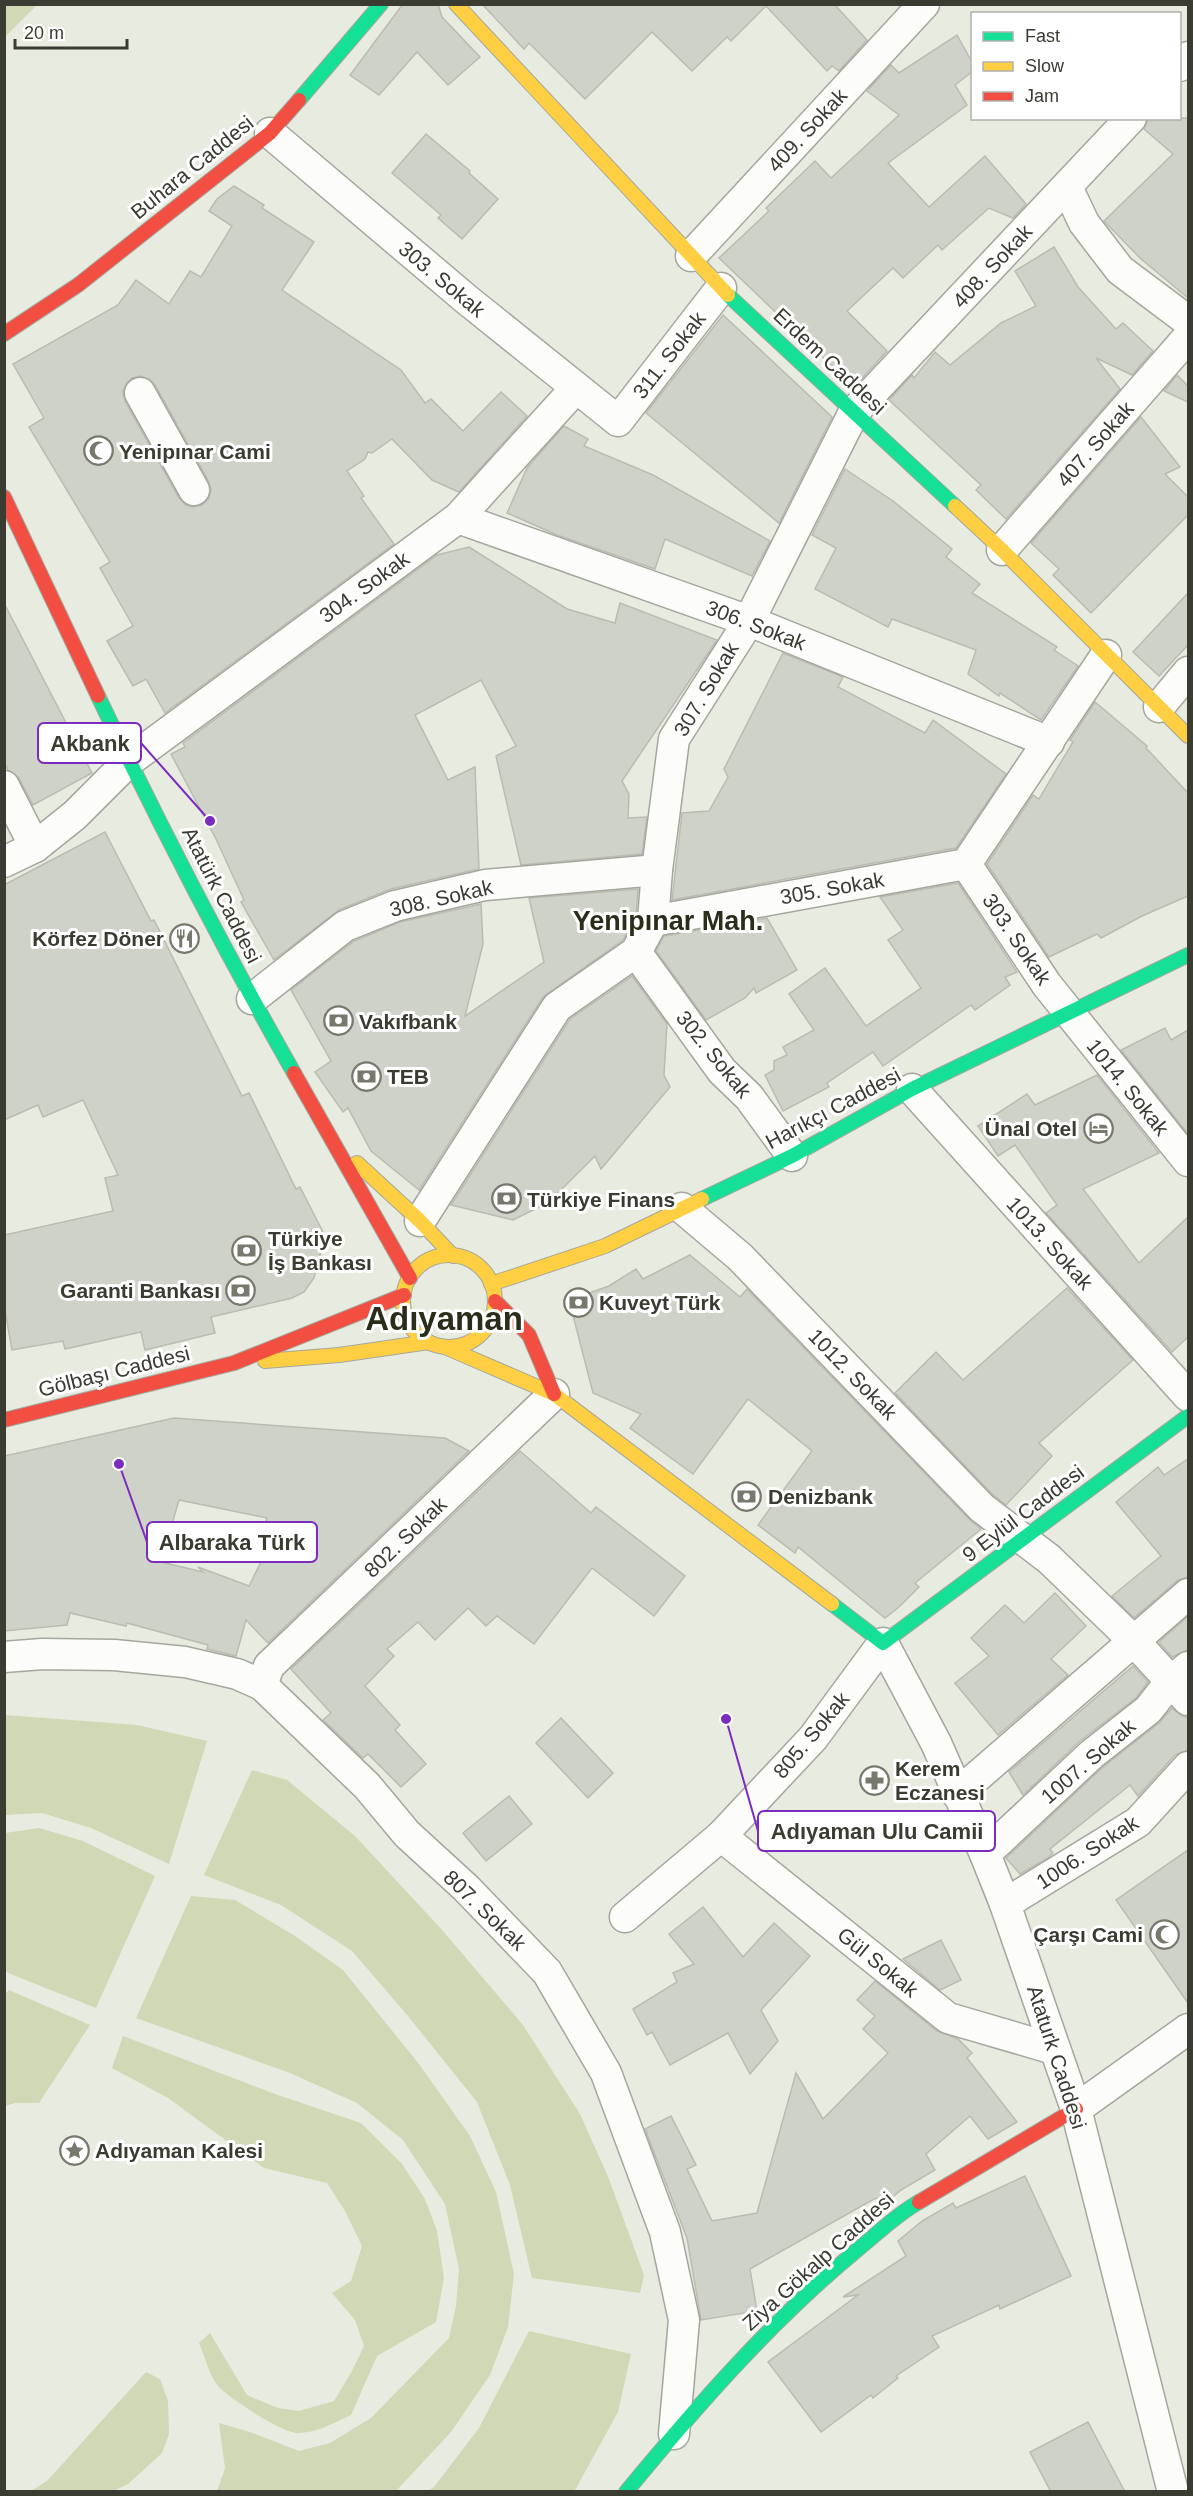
<svg xmlns="http://www.w3.org/2000/svg" width="1193" height="2496" font-family="Helvetica,sans-serif">
<style>
.green{fill:#d1d8b5}
.building{fill:#cfd2c8;stroke:#babcb2;stroke-width:1.5;fill-rule:evenodd}
.lines{fill:none;stroke-linecap:round;stroke-linejoin:round}
.street-casing{stroke:#a4a79d;stroke-width:33}
.fast-casing{stroke:#a4a79d;stroke-width:16}
.slow-casing{stroke:#a4a79d;stroke-width:16}
.jam-casing{stroke:#a4a79d;stroke-width:16}
.street{stroke:#fcfcfa;stroke-width:30}
.fast{stroke:#16e098;stroke-width:14}
.slow{stroke:#ffcf43;stroke-width:14}
.jam{stroke:#f24e42;stroke-width:14}
.labels{text-anchor:middle;dominant-baseline:central;stroke-width:6;stroke-linejoin:round;paint-order:stroke}
.street-label{font-size:21px;fill:#3a3c32;stroke:#fff}
.poi-label{font-size:21px;font-weight:bold;fill:#3a3c32;stroke:#fff;text-anchor:start}
.district-label{font-size:27px;font-weight:bold;fill:#2a2d1a;stroke:#fff}
.town-label{font-size:33px;font-weight:bold;fill:#2a2d1a;stroke:#fff}
.leader{fill:none;stroke:#7b2cbf;stroke-width:2}
.callout-dot{fill:#7b2cbf;stroke:#fff;stroke-width:2}
.callout{fill:#fff;stroke:#7b2cbf;stroke-width:2}
.callout-label{font-size:22px;text-anchor:middle;font-weight:bold;fill:#3a3c32}
</style>
<rect width="100%" height="100%" fill="#e8ebdf"/>
<!-- green -->
<g class="green">
<path d="M5,4H37V5L5,37Z"/>
<path d="M5,1715L137,1725L207,1741L169,1864L91,1828L42,1813L5,1815Z"/>
<path d="M252,1770L287,1780L355,1836L443,1931L523,2025L580,2114L609,2179L644,2275L640,2293L532,2278L510,2185L477,2102L408,2016L352,1951L281,1905L204,1875Z"/>
<path d="M39,1828L83,1841L155,1876L96,2008L8,1973L5,1969V1833Z"/>
<path d="M191,1896L235,1900L295,1936L343,1970L419,2064L470,2136L496,2192L514,2274L508,2327L490,2375L451,2432L396,2491H217L225,2468L219,2423L250,2432L299,2451L330,2443L371,2418L449,2338L456,2306L459,2269L445,2204L403,2140L357,2103L290,2073L136,2018Z"/>
<path d="M9,1990L90,2025L39,2103H15L5,2106L4,1995Z"/>
<path d="M123,2036L275,2094L361,2123L402,2164L425,2199L437,2231L444,2278L436,2322L377,2356L351,2415C336,2422 316,2433 298,2433C282,2433 229,2398 218,2386C209,2375 205,2356 199,2343L210,2333L247,2395L278,2408L299,2411L334,2401L352,2371L364,2346L355,2320L332,2293L351,2281L362,2246L345,2211L327,2183L264,2168L168,2098L112,2068Z"/>
<path d="M529,2331L631,2354L618,2412L575,2490L427,2491L434,2487L479,2428Z"/>
<path d="M146,2372L160,2379L168,2401L169,2434L162,2453L128,2484L113,2491H31L47,2481Z"/>
</g>
<!-- building -->
<g class="building">
<path d="M403,4H438L442,17L480,57L448,85L417,52L379,95L350,75Z"/>
<path d="M482,4H834L867,40L839,71L832,66L827,71L766,6L731,41L727,37L692,71L652,32L585,99L529,43L524,49Z"/>
<path d="M957,35L972,62V72L955,85L967,105L888,163L929,207L985,156L1026,204L1013,218L989,208L942,250L938,245L903,278L893,268L847,311L887,351L854,387L719,258L769,211L766,208L815,161L831,178L899,115L867,91L891,65L899,73Z"/>
<path d="M1148,118H1188V298L1141,259L1104,221L1173,154L1144,129Z"/>
<path d="M426,134L470,171L469,173L498,199L462,239L438,218L441,215L392,173Z"/>
<path d="M234,186L264,205L262,208L314,242L282,290L401,370L425,403L431,399L463,431L501,392L527,416L459,492L432,480L392,439L372,453L368,452L365,459L347,471L364,496L361,498L394,544L165,713L146,679L133,686L107,641L133,626L100,568L110,562L29,427L44,418L13,364L118,305L136,280L169,304L190,271L201,277L232,226L209,211L217,199ZM141,376L149,379L155,385L209,482L211,490L209,498L202,505L193,507L186,505L179,498L125,401L123,392L126,384L132,378Z"/>
<path d="M1054,247L1078,287L1116,329L1123,323L1153,351L1132,375L1096,358L1120,389L1006,519L976,490L981,485L889,400L912,375L914,378L935,352L950,365L1001,323L1036,306L1015,271Z"/>
<path d="M723,315L832,417L779,523L646,413Z"/>
<path d="M1177,375L1188,386V402L1164,391Z"/>
<path d="M1141,417L1180,467L1165,474L1188,497V515L1091,613L1053,575L1059,569L1031,543Z"/>
<path d="M564,426L588,439L584,446L653,475L770,541L752,576L665,539L655,569L557,535L507,513L527,468Z"/>
<path d="M845,469L893,501L952,549L946,557L980,584L972,593L1057,647L1054,650L1078,666L1041,720L1000,693L999,696L968,674L976,650L892,619L888,627L815,589L836,548L812,535Z"/>
<path d="M469,547L567,609L615,623L620,603L717,640L622,781L629,794L628,818L647,817L642,854L521,865L496,756L516,746L481,680L415,715L448,780L475,767L479,869L391,889L339,910L274,960L241,902L244,900L216,839L171,754L185,747L183,743L437,555Z"/>
<path d="M1188,593V645L1159,676L1133,652Z"/>
<path d="M4,603L92,773L33,805L19,778L8,770L4,762Z"/>
<path d="M783,653L843,677L838,687L925,733L933,720L1006,774L956,848L672,900L682,813L709,811L728,777L724,769Z"/>
<path d="M1095,702L1147,746L1146,748L1188,793V896L1142,916L1101,938L1097,934L1049,957L987,864L1033,795L1039,799L1073,742L1070,740Z"/>
<path d="M105,832L151,921L154,920L242,1096L249,1093L296,1189L300,1187L325,1236L314,1278L304,1292L292,1298L211,1317L215,1333L145,1350L141,1332L65,1349L63,1341L12,1350L4,1305V1235L113,1211L105,1178L118,1175L83,1100L43,1117L38,1105L4,1120V885Z"/>
<path d="M958,883L1017,972L1005,977L1010,985L975,1010L971,1005L883,1066L873,1052L827,1083L829,1087L783,1111L765,1075L774,1070V1061L787,1055L783,1047L814,1030L789,994L825,968L866,1026L921,988L888,940L903,930L880,897Z"/>
<path d="M638,889L636,916L623,940L543,997L419,1190L371,1151L348,1108L343,1112L315,1072L331,1061L291,990L354,941L400,922L481,904L483,944L465,1016L544,962L529,898Z"/>
<path d="M767,918L797,970L756,993L754,988L745,998L706,1020L656,951L664,936Z"/>
<path d="M632,976L667,1024L664,1075L670,1087L601,1169L595,1156L548,1203L513,1220L451,1205L570,1019Z"/>
<path d="M1165,1028L1171,1040L1188,1030V1134L1121,1050Z"/>
<path d="M1097,1075L1159,1153L1083,1189L1139,1263L1188,1217V1337L1172,1352L1046,1213L1057,1205L1015,1145L998,1156L978,1126L1027,1094L1035,1105Z"/>
<path d="M690,1255L740,1297L747,1289L970,1520L981,1529L915,1583L919,1587L899,1607L885,1618L798,1547L795,1553L758,1525L812,1451L748,1399L693,1474L630,1428L641,1414L593,1393L569,1300L609,1286L636,1269L643,1279Z"/>
<path d="M1067,1288L1133,1360L1039,1443L1052,1456L1006,1505L993,1495L895,1393L936,1352L963,1380Z"/>
<path d="M174,1418L445,1438L469,1451L268,1643L246,1620L236,1656L207,1649L208,1645L127,1623L126,1626L70,1613L67,1625L4,1631V1456ZM179,1500L267,1518L263,1527L275,1534L249,1586L198,1567L203,1572L161,1562Z"/>
<path d="M520,1451L591,1513L596,1507L685,1576L654,1616L592,1568L534,1644L497,1616L486,1626L468,1608L435,1640L418,1622L387,1649L394,1656L365,1686L400,1725L395,1730L426,1764L401,1787L368,1754L363,1758L323,1720L331,1713L291,1669Z"/>
<path d="M1188,1459V1577L1177,1581L1134,1618L1112,1596L1161,1556L1116,1502L1158,1467L1164,1475Z"/>
<path d="M1055,1593L1086,1626L1051,1659L1068,1675L998,1735L955,1683L989,1656L971,1638L1005,1605L1024,1623Z"/>
<path d="M1188,1616V1650L1172,1657L1159,1642Z"/>
<path d="M1133,1666L1148,1682L1136,1698L1080,1741L1023,1795L1009,1772Z"/>
<path d="M1172,1708L1182,1716L1188,1717V1750L1175,1755L1138,1796L1130,1785L1050,1849L1053,1853L1048,1858L1020,1874L1006,1858L1103,1767L1159,1723Z"/>
<path d="M561,1718L613,1773L588,1798L536,1743Z"/>
<path d="M509,1796L532,1824L486,1861L463,1833Z"/>
<path d="M1188,1850V2003L1116,1900Z"/>
<path d="M703,1907L743,1957L774,1923L810,1956L761,2010L778,2041L750,2074L728,2033L670,2065L652,2032L647,2035L633,2009L677,1982L673,1973L694,1964L669,1934Z"/>
<path d="M941,1940L961,1980L940,1990L903,1959Z"/>
<path d="M875,1981L937,2031L958,2039L972,2053L967,2058L1017,2122L988,2139L970,2116L926,2154L935,2170L901,2190L882,2206L879,2198L874,2199L750,2269L757,2311L701,2320L687,2238L645,2129L671,2116L696,2165L687,2169L712,2221L757,2213L796,2073L823,2119L888,2053L863,2029L875,2016L857,2000Z"/>
<path d="M1025,2176L1071,2276L1000,2309L999,2305L932,2336L939,2347L896,2376L898,2378L873,2398L871,2395L821,2432L768,2362L858,2295L843,2297L906,2256L898,2241L922,2221L953,2203L956,2208Z"/>
<path d="M1088,2422L1125,2492H1051L1030,2452Z"/>
</g>
<g class="lines">
<defs>
<g id="street">
<path d="M1180,66L1188,57"/>
<path d="M270,133L466,299L618,421L721,288"/>
<path d="M1067,187L1084,223L1120,270L1188,321"/>
<path d="M691,256L924,4"/>
<path d="M140,393L194,490"/>
<path d="M458,518L749,621L1049,742"/>
<path d="M1002,550L1188,337"/>
<path d="M1159,707L1188,672"/>
<path d="M4,786L35,847"/>
<path d="M4,862L35,847L75,815L129,761L458,518L575,389"/>
<path d="M966,864L1047,985L1188,1161"/>
<path d="M653,921L657,870L674,739L749,621L854,412L1131,118"/>
<path d="M636,952L722,1071L749,1097L792,1156"/>
<path d="M252,999L345,926L395,906L485,885L657,870"/>
<path d="M912,1089L1188,1396"/>
<path d="M682,1208L740,1257L982,1508L1049,1559L1134,1641L1188,1700"/>
<path d="M420,1221L557,1007L636,952L653,921L966,864L1106,655"/>
<path d="M4,1657L42,1654L114,1655L185,1662L237,1674L262,1685L367,1786L407,1834L466,1888L547,1972L606,2073L665,2232L684,2320L674,2434"/>
<path d="M262,1685L269,1666L554,1394"/>
<path d="M957,1794L1188,1594"/>
<path d="M721,1836L948,2018L1054,2049"/>
<path d="M985,1854L1092,1754L1148,1710L1171,1681L1188,1667"/>
<path d="M1005,1904L1138,1822L1188,1767"/>
<path d="M625,1917L721,1836L813,1738L883,1643L936,1743L985,1854L1005,1904L1076,2109L1173,2492"/>
<path d="M1076,2109L1188,2029"/>
</g>
<g id="fast">
<path d="M299,100L381,4"/>
<path d="M728,295L955,506"/>
<path d="M98,696C159,824 224,950 294,1073"/>
<path d="M702,1199L792,1156L912,1089L1188,955"/>
<path d="M832,1604L883,1643L1188,1416"/>
<path d="M626,2492C697,2406 771,2321 857,2250C877,2234 897,2214 919,2202"/>
</g>
<g id="slow">
<path d="M456,4L728,295"/>
<path d="M955,506L1002,550L1188,736"/>
<path d="M357,1163L420,1221L453,1256"/>
<circle cx="449" cy="1301" r="46"/>
<path d="M491,1284L605,1246L702,1199"/>
<path d="M445,1347L554,1394L832,1604"/>
<path d="M265,1361L339,1355L429,1342"/>
</g>
<g id="jam">
<path d="M4,334L78,285L270,133L299,100"/>
<path d="M4,497L98,696"/>
<path d="M294,1073L410,1278"/>
<path d="M495,1301L529,1335L554,1394"/>
<path d="M4,1420L234,1363L404,1295"/>
<path d="M919,2202L1076,2109"/>
</g>
</defs>
<!-- street casing -->
<use href="#street" class="street-casing"/>
<!-- fast casing -->
<use href="#fast" class="fast-casing"/>
<!-- slow casing -->
<use href="#slow" class="slow-casing"/>
<!-- jam casing -->
<use href="#jam" class="jam-casing"/>
<!-- street -->
<use href="#street" class="street"/>
<!-- fast -->
<use href="#fast" class="fast"/>
<!-- slow -->
<use href="#slow" class="slow"/>
<!-- jam -->
<use href="#jam" class="jam"/>
</g>
<!-- icons -->
<defs>
<symbol id="mosque-ring" viewBox="-11 -11 22 22"><circle r="9.5" fill="#fff" stroke="#77796f" stroke-width="1.5"/><path d="M3.5-4.9A6 6 0 1 0 3.5 4.9A5 5 0 1 1 3.5-4.9Z" fill="#77796f"/></symbol>
<symbol id="restaurant-ring" viewBox="-11 -11 22 22"><circle r="9.5" fill="#fff" stroke="#77796f" stroke-width="1.5"/><path d="M-5-6h1v4h1v-4h1v4h1v-4h1v5L-1.5 .5V6h-2V.5L-5-1ZM5-6V6H3V1.5H1.5Q1.5-4 5-6Z" fill="#77796f"/></symbol>
<symbol id="bank-ring" viewBox="-11 -11 22 22"><circle r="9.5" fill="#fff" stroke="#77796f" stroke-width="1.5"/><path d="M-6-4H6V4H-6ZM0-2.3a2.3 2.3 0 1 0 0 4.6a2.3 2.3 0 1 0 0-4.6Z" fill="#77796f"/></symbol>
<symbol id="hotel-ring" viewBox="-11 -11 22 22"><circle r="9.5" fill="#fff" stroke="#77796f" stroke-width="1.5"/><path d="M-6-4.5h1.5V1H6V5H4.5V3h-9V5H-6ZM-4 0a1.8 1.8 0 1 1 3.6 0ZM.5 0V-2.5h3Q6-2.5 6 0Z" fill="#77796f"/></symbol>
<symbol id="pharmacy-ring" viewBox="-11 -11 22 22"><circle r="9.5" fill="#fff" stroke="#77796f" stroke-width="1.5"/><path d="M-2-6h4v4h4v4h-4v4h-4v-4h-4v-4h4Z" fill="#77796f"/></symbol>
<symbol id="sight-ring" viewBox="-11 -11 22 22"><circle r="9.5" fill="#fff" stroke="#77796f" stroke-width="1.5"/><path d="M0-6L1.8-2.2L6-1.7L2.9 1.2L3.7 5.4L0 3.3L-3.7 5.4L-2.9 1.2L-6-1.7L-1.8-2.2Z" fill="#77796f"/></symbol>
</defs>
<g fill-rule="evenodd">
<use href="#mosque-ring" x="82" y="434" width="33" height="33"/>
<use href="#restaurant-ring" x="168" y="922" width="33" height="33"/>
<use href="#bank-ring" x="322" y="1004" width="33" height="33"/>
<use href="#bank-ring" x="350" y="1060" width="33" height="33"/>
<use href="#hotel-ring" x="1082" y="1112" width="33" height="33"/>
<use href="#bank-ring" x="490" y="1182" width="33" height="33"/>
<use href="#bank-ring" x="230" y="1234" width="33" height="33"/>
<use href="#bank-ring" x="224" y="1274" width="33" height="33"/>
<use href="#bank-ring" x="562" y="1286" width="33" height="33"/>
<use href="#bank-ring" x="730" y="1480" width="33" height="33"/>
<use href="#pharmacy-ring" x="858" y="1764" width="33" height="33"/>
<use href="#mosque-ring" x="1148" y="1918" width="33" height="33"/>
<use href="#sight-ring" x="58" y="2134" width="33" height="33"/>
</g>
<g class="labels">
<!-- street labels -->
<g class="street-label">
<text transform="translate(807 130) rotate(-47)">409. Sokak</text>
<text transform="translate(192 167) rotate(-39)">Buhara Caddesi</text>
<text transform="translate(992 266) rotate(-47)">408. Sokak</text>
<text transform="translate(442 279) rotate(40)">303. Sokak</text>
<text transform="translate(669 355) rotate(-52)">311. Sokak</text>
<text transform="translate(830 361) rotate(43)">Erdem Caddesi</text>
<text transform="translate(1095 444) rotate(-49)">407. Sokak</text>
<text transform="translate(364 587) rotate(-36)">304. Sokak</text>
<text transform="translate(756 625) rotate(21)">306. Sokak</text>
<text transform="translate(706 689) rotate(-59)">307. Sokak</text>
<text transform="translate(832 888) rotate(-10)">305. Sokak</text>
<text transform="translate(222 895) rotate(63)">Atatürk Caddesi</text>
<text transform="translate(441 898) rotate(-13)">308. Sokak</text>
<text transform="translate(1017 939) rotate(56)">303. Sokak</text>
<text transform="translate(714 1054) rotate(51)">302. Sokak</text>
<text transform="translate(1128 1087) rotate(51)">1014. Sokak</text>
<text transform="translate(833 1108) rotate(-28)">Harıkçı Caddesi</text>
<text transform="translate(1050 1243) rotate(48)">1013. Sokak</text>
<text transform="translate(114 1371) rotate(-14)">Gölbaşı Caddesi</text>
<text transform="translate(853 1374) rotate(46)">1012. Sokak</text>
<text transform="translate(1023 1513) rotate(-37)">9 Eylül Caddesi</text>
<text transform="translate(405 1537) rotate(-44)">802. Sokak</text>
<text transform="translate(811 1735) rotate(-50)">805. Sokak</text>
<text transform="translate(1088 1761) rotate(-41)">1007. Sokak</text>
<text transform="translate(1087 1852) rotate(-33)">1006. Sokak</text>
<text transform="translate(485 1910) rotate(44)">807. Sokak</text>
<text transform="translate(878 1962) rotate(39)">Gül Sokak</text>
<text transform="translate(1057 2057) rotate(72)">Ataturk Caddesi</text>
<text transform="translate(818 2261) rotate(-42)">Ziya Gökalp Caddesi</text>
</g>
<!-- poi labels -->
<g class="poi-label">
<text x="119" y="451">Yenipınar Cami</text>
<text x="164" y="938" text-anchor="end">Körfez Döner</text>
<text x="359" y="1021">Vakıfbank</text>
<text x="387" y="1076">TEB</text>
<text x="1077" y="1128" text-anchor="end">Ünal Otel</text>
<text x="527" y="1199">Türkiye Finans</text>
<text x="268" y="1238">Türkiye<tspan x="268" dy="24">İş Bankası</tspan></text>
<text x="220" y="1290" text-anchor="end">Garanti Bankası</text>
<text x="599" y="1302">Kuveyt Türk</text>
<text x="768" y="1496">Denizbank</text>
<text x="895" y="1768">Kerem<tspan x="895" dy="24">Eczanesi</tspan></text>
<text x="1143" y="1934" text-anchor="end">Çarşı Cami</text>
<text x="95" y="2150">Adıyaman Kalesi</text>
</g>
<!-- district labels -->
<g class="district-label">
<text x="668" y="921">Yenipınar Mah.</text>
</g>
<!-- town labels -->
<g class="town-label">
<text x="444" y="1318">Adıyaman</text>
</g>
</g>
<!-- callouts -->
<path class="leader" d="M210 821L141 743M119 1464L147 1542M726 1719L758 1831"/>
<g class="callout-dot">
<circle cx="210" cy="821" r="6"/>
<circle cx="119" cy="1464" r="6"/>
<circle cx="726" cy="1719" r="6"/>
</g>
<g class="callout">
<rect x="38" y="723" width="103" height="40" rx="6"/>
<rect x="147" y="1522" width="170" height="40" rx="6"/>
<rect x="758" y="1811" width="237" height="40" rx="6"/>
</g>
<g class="callout-label">
<text x="90" y="751">Akbank</text>
<text x="232" y="1550">Albaraka Türk</text>
<text x="877" y="1839">Adıyaman Ulu Camii</text>
</g>
<!-- border -->
<rect width="1193" height="2496" fill="none" stroke="#3a3c32" stroke-width="12"/>
<!-- legend -->
<rect x="971" y="12" width="210" height="108" fill="#ffffff" stroke="#b0b1ad" stroke-width="1.5"/>
<rect x="983" y="32" width="30" height="9" fill="#16e098" stroke="#b0b1ad" stroke-width="1.5"/>
<text x="1025" y="42" font-size="18" fill="#3a3c32">Fast</text>
<rect x="983" y="62" width="30" height="9" fill="#ffcf43" stroke="#b0b1ad" stroke-width="1.5"/>
<text x="1025" y="72" font-size="18" fill="#3a3c32">Slow</text>
<rect x="983" y="92" width="30" height="9" fill="#f24e42" stroke="#b0b1ad" stroke-width="1.5"/>
<text x="1025" y="102" font-size="18" fill="#3a3c32">Jam</text>
<!-- scale -->
<path d="M15 39v9h112v-9" fill="none" stroke="#3a3c32" stroke-width="3"/>
<text x="24" y="39" font-size="18" fill="#3a3c32" stroke="#ffffff" stroke-width="4.5" paint-order="stroke">20 m</text>
</svg>
